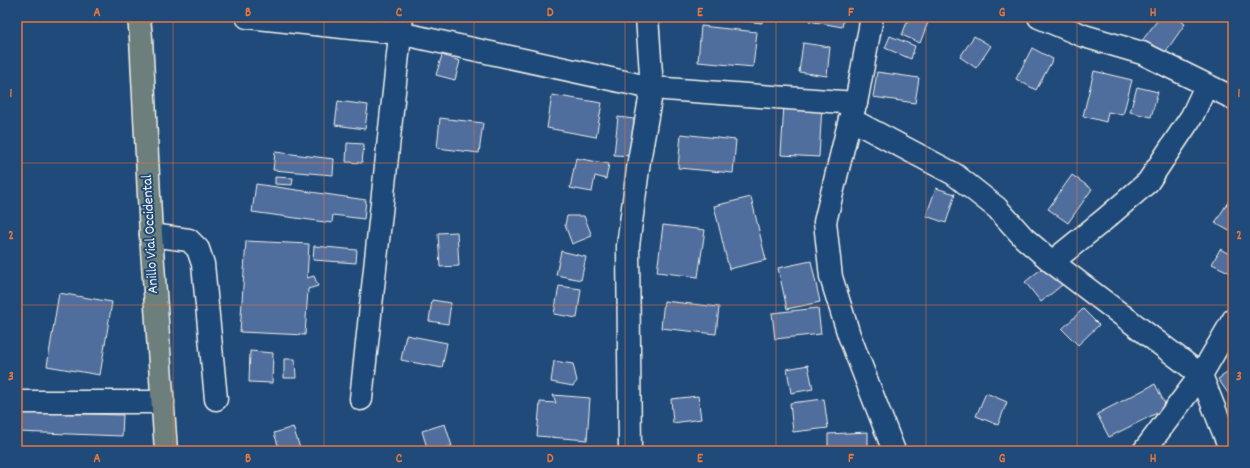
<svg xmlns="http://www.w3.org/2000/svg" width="1250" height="468" font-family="Dekko,sans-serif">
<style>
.building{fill:#506d9d;stroke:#f4f1e8}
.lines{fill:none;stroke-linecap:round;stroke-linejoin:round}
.minor-casing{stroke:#f4f1e8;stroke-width:25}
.highway-casing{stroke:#f4f1e8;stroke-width:25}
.minor{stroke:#1f4a7a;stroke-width:22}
.highway{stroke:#6c7f7c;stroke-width:22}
.grid{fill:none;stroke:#ea7738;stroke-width:1;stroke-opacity:0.55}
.labels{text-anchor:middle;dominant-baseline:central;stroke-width:4;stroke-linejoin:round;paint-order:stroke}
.street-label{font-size:15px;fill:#f4f1e8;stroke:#1f4a7a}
.neatline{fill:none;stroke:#ea7738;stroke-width:1.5}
.grid-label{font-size:13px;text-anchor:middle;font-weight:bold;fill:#ea7738}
</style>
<rect width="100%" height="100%" fill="#1f4a7a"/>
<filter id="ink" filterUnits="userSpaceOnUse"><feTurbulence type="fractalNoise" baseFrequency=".025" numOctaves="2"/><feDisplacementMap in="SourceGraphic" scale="8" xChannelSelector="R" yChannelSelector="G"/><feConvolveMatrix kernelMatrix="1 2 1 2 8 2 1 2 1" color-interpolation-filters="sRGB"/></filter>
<g filter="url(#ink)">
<!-- building -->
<g class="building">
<path d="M711,17H762V23Z"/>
<path d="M810,17H844L842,27L809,21Z"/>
<path d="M909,17H930L920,43L902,35Z"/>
<path d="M1160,17H1176L1185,24L1162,57L1141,42Z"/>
<path d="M701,26L757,32L753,67L698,62Z"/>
<path d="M890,36L915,46L911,59L885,48Z"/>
<path d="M974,36L991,46L976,68L960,57Z"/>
<path d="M803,43L830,47L827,76L799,72Z"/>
<path d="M1032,48L1053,59L1036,90L1016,79Z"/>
<path d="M442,55L460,61L455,80L436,75Z"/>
<path d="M1094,71L1132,80L1123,115L1108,112L1106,122L1083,116Z"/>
<path d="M877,72L919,78L915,103L873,97Z"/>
<path d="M1137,87L1158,92L1151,117L1130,112Z"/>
<path d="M552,95L602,103L596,137L547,128Z"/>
<path d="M338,101L368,105L365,129L335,125Z"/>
<path d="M784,104L822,106L819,157L781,155Z"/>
<path d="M618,117L634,119L631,156L614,155Z"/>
<path d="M440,118L483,123L479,153L437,148Z"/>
<path d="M681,134L736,140L733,173L678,168Z"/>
<path d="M347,143L364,144L362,163L346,162Z"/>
<path d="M275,152L334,159L333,175L273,170Z"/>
<path d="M576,158L609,164L606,179L595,176L592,192L570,188Z"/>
<path d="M1072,175L1092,189L1068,223L1048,209Z"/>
<path d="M275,177L293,178L292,185L275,184Z"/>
<path d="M256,184L366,200L364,219L333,215L332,223L252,212Z"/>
<path d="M936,188L955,194L946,223L926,216Z"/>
<path d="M1233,194V233L1215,223Z"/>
<path d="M751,197L766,260L729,269L714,206Z"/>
<path d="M567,216H584L592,236L572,244L565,225Z"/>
<path d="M663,225L705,230L698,277L657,272Z"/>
<path d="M457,232L459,266L440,267L438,233Z"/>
<path d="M246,241L309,244L307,278L314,276L318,286L308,289L305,335L240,332Z"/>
<path d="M314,246L357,250L356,263L313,260Z"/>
<path d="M1220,249L1233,256V274L1212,264Z"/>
<path d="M561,251L586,257L581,280L556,275Z"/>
<path d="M811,261L820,302L787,309L778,268Z"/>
<path d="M1051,261L1067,281L1041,302L1025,282Z"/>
<path d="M559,286L581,289L577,318L554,314Z"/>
<path d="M59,293L112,302L100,375L47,366Z"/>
<path d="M432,300L451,303L448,324L429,321Z"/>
<path d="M664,301L719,307L716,334L661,328Z"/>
<path d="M818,308L821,334L775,339L772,313Z"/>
<path d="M1083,309L1099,325L1078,345L1062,329Z"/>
<path d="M406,335L447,343L442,368L401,360Z"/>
<path d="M250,351L273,353L272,383L249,382Z"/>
<path d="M284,359H295L296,378H284Z"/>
<path d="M554,361L573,364L577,381L573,386L551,382Z"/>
<path d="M808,365L813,389L791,393L787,369Z"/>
<path d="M1233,369V400L1218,379Z"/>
<path d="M1155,384L1167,408L1109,437L1097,414Z"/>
<path d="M986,393L1007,402L998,425L976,416Z"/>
<path d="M553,395L590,398L587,440L537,436L540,402L556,403Z"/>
<path d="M698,396L701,419L673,423L671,399Z"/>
<path d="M824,399L828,428L793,432L790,403Z"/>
<path d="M17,412L123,415L122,436L17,432Z"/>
<path d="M445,424L452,446L436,451H428L422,431Z"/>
<path d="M293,427L301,451H280L274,433Z"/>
<path d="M868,432V451H828V434Z"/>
</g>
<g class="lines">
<defs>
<g id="minor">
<path d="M247,17L399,33L652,88L856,103"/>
<path d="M872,17L856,103L850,119L825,222L831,277L849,335L894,451"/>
<path d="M1039,17L1084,36L1142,53L1233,98"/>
<path d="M850,119L954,174L997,208L1024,238L1052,262L1201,375L1231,451"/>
<path d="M151,235L189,240L198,249L203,264L216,399"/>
<path d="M1052,262L1105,219L1148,182L1192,116L1206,86"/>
<path d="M361,399L402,17"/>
<path d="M17,402H163"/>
<path d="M630,451L628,246L639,161L652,88L647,17"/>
<path d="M1144,451L1201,375L1233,320"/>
</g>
<path id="highway" d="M139,17L141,38L151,235L166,451"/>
</defs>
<!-- minor casing -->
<use href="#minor" class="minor-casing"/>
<!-- highway casing -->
<use href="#highway" class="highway-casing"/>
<!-- minor -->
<use href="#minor" class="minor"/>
<!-- highway -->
<use href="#highway" class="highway"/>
</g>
</g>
<!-- grid -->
<path class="grid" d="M173,17V451M324,17V451M474,17V451M625,17V451M776,17V451M926,17V451M1077,17V451M17,163H1233M17,305H1233"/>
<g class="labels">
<!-- street labels -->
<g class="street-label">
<text transform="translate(151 234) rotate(-93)">Anillo Vial Occidental</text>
</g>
</g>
<!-- margin -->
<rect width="1250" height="468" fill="none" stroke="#1f4a7a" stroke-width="44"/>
<rect x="22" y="22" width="1206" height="424" class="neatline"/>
<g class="grid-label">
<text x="97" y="16">A</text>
<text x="248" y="16">B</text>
<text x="399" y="16">C</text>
<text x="550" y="16">D</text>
<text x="700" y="16">E</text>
<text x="851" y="16">F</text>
<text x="1002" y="16">G</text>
<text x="1153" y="16">H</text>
<text x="11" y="97">1</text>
<text x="1239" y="97">1</text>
<text x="11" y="239">2</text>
<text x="1239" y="239">2</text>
<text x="11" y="380">3</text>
<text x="1239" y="380">3</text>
<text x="97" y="462">A</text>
<text x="248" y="462">B</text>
<text x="399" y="462">C</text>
<text x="550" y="462">D</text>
<text x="700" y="462">E</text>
<text x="851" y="462">F</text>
<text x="1002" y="462">G</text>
<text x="1153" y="462">H</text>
</g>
</svg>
